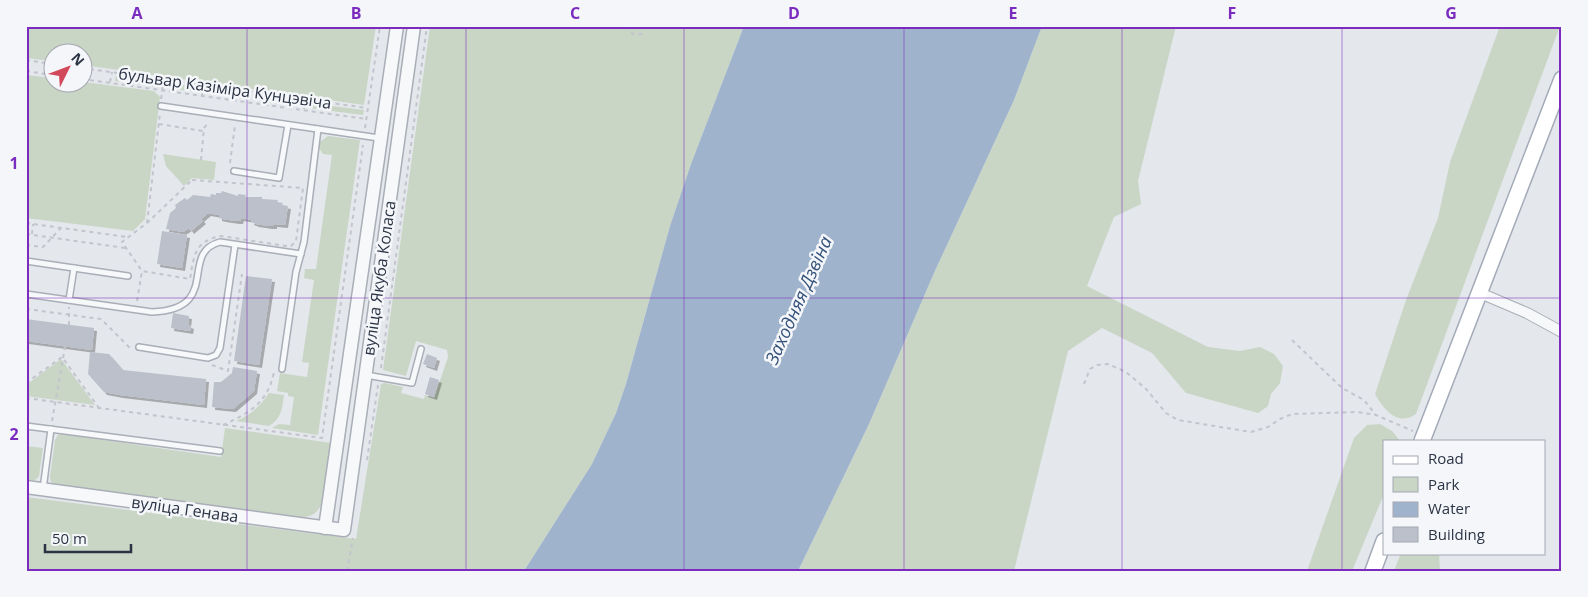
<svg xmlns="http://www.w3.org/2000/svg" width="1588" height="597" font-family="'Open Sans',sans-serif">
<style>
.green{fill:#c9d6c5}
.water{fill:#9fb4cc}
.building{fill:#bbc0ca;filter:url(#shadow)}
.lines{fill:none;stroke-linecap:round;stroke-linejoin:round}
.service-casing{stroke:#a9aeb7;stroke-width:8}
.minor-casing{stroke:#a9aeb7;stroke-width:12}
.tertiary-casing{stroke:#a9aeb7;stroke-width:15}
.primary-casing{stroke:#a3abb8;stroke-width:18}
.path{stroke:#c2c5cb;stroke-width:2;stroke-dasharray:4 4;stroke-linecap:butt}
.service{stroke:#f7f8fa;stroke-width:5}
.minor{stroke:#f7f8fa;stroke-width:10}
.tertiary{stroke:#f7f8fa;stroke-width:12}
.primary{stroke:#fff;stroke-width:15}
.grid{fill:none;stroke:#7b2cbf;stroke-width:1;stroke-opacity:0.55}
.labels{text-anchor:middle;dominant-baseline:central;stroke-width:5;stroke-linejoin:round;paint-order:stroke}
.street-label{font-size:16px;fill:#2b3445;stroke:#f4f6f9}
.water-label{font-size:18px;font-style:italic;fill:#34527a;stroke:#f4f6f9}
.neatline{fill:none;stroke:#7b2cbf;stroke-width:2}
.grid-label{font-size:16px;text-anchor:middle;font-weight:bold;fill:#7b2cbf}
</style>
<defs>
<filter id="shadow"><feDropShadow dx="3" dy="3" stdDeviation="0" flood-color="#0004"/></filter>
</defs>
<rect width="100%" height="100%" fill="#e4e7ec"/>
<!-- green -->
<g class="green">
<path d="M26,26H376L364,105L83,65L82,52H52V61L26,58Z"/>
<path d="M430,26H744L691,164L670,226L626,384L616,413L592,464L524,571H26V497L356,539L381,384L385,383L403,387L401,393L424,399L425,395L434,398L448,357L447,350L416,341L406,376L383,370Z"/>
<path d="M1042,26H1176L1138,181L1141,204L1114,217L1087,286L1208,347L1240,351L1260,347L1274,354L1283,366L1280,383L1271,394L1268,406L1258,413L1186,393L1152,353L1102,328L1068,351L1014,571H798L869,424L934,273L1014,100Z"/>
<path d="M1500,26H1560L1416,414C1398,427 1384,410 1375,394L1406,300L1438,218L1450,162Z"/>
<path d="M26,75L52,78V82H83L154,91L160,97L145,219L133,231L26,218Z"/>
<path d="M116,76L158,81L157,87L115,81Z"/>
<path d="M167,83L199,87L198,92L166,88Z"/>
<path d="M266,96L300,101L299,106L265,102Z"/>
<path d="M308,103L364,110L363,115L308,108Z"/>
<path d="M328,136L360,140L318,435L272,428L279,424L290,425L294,397L288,396V393L277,391L280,373L307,377L309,363L302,362L314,280L304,278L305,269H316L332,155L323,154L319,148L320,142Z"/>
<path d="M163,154L216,162L214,180L192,178L184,186L166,166Z"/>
<path d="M61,359L95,405L26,396V385Z"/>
<path d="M269,393L284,395C282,409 282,418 269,426L236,421C251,415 260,406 269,393Z"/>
<path d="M1380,424L1392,431L1400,441H1384V494L1352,571H1307L1354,438L1367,425Z"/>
<path d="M225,428L332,443C330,461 329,501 316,512C311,517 304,517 297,518L55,484L51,482L50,477L55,440L58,435L62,434L221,457Z"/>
<path d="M26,446L43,448L39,476C36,481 32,481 26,480Z"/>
<path d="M1401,553H1439L1440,571H1394Z"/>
</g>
<!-- water -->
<path class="water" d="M744,26H1042L1014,100L934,273L869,424L798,571H524L592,464L616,413L626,384L670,226L691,164Z"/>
<!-- building -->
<g class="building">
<path d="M222,191L238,196V194L246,195L245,197H262V199L278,200L277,202L283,203L282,205L288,206L285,225L274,224V226H269L256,224L251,222L252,220L241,218L240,221H236L223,219L219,218V215L208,213L201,219L203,221L191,231L189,228L183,232L166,229L170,213L176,208L175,205L185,198L187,200L193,195L210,197L211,194L216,195V193H221Z"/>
<path d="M162,231L187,235L182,268L157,264Z"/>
<path d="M246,276L272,279L259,365L234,361Z"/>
<path d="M173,313L189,316L188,325L191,326L190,331L171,328Z"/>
<path d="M26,319L94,328L92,350L26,341Z"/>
<path d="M90,352L109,354L123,370L206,379L204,405L120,395L104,392L88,374Z"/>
<path d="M427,354L437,358L434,368L423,364Z"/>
<path d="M233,367L257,371L254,391L233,409L212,407L214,382H221L232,373Z"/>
<path d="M430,377L439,380L434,397L425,394Z"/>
</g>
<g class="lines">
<defs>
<g id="service">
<path d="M161,106L379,138"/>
<path d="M234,171L279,178L288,125"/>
<path d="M26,261L128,276"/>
<path d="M26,294L152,312C223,309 178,253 220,242L301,254"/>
<path d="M69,300L74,268"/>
<path d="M139,347L208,358L216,355L220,348L235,245"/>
<path d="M282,369L296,272L304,242L318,129"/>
<path d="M366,375L412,383L421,349"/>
<path d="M26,426L220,451"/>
<path d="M43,489L51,429"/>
</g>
<path id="minor" d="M1480,293L1527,313L1562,332"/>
<g id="tertiary">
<path d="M26,487L344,530L414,26"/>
<path d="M325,528L397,26"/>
</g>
<g id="primary">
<path d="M1422,441L1562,79"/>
<path d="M1373,571L1384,541"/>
</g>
</defs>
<!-- service casing -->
<use href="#service" class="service-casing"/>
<!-- minor casing -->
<use href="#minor" class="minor-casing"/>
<!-- tertiary casing -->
<use href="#tertiary" class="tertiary-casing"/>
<!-- primary casing -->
<use href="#primary" class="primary-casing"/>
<!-- path -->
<g class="path">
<path d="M626,26L633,34H641L643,26"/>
<path d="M26,60L52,64"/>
<path d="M82,68L367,108"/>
<path d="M26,71L52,75"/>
<path d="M82,79L366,119"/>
<path d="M86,80L87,70"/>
<path d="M110,82L112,72"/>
<path d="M202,95L203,85"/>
<path d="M161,99L164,79"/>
<path d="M234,99L235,89"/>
<path d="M261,103L262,93"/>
<path d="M304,109L305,99"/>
<path d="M159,124L203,131"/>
<path d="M365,128L380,26"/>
<path d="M201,160L204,128L209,122"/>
<path d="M230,163L235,125"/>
<path d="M192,180L303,188L296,241L291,246H286L221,236C194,241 194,256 190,279L142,271L122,242L147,223Z"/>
<path d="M26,223L127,237"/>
<path d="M147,223L160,113"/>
<path d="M26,234L125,248"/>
<path d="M32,234L33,224"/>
<path d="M26,245L43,247L61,228"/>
<path d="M137,301L142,271"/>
<path d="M26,309L101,319L130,348"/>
<path d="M69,325V307"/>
<path d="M1292,340L1342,388L1364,400L1376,415"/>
<path d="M212,365L228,371L242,274"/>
<path d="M381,368L427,26"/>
<path d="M26,383L62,357L99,408"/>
<path d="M1084,384L1090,369L1097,365L1108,364L1126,372L1146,389L1166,413L1178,420L1251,432L1268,427L1280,419L1292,414L1357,412L1376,415L1413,431"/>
<path d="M26,398L322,438L363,145"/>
<path d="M52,421L65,347"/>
<path d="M223,425C250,413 268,402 274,372"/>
<path d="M367,460L378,385"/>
<path d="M347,571L353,538"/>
</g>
<!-- service -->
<use href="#service" class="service"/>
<!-- minor -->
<use href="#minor" class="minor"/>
<!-- tertiary -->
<use href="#tertiary" class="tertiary"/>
<!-- primary -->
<use href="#primary" class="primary"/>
</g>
<!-- grid -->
<path class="grid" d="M247,26V571M466,26V571M684,26V571M904,26V571M1122,26V571M1342,26V571M26,298H1562"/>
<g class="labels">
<!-- street labels -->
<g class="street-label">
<text transform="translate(225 88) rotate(8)">бульвар Казіміра Кунцэвіча</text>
<text transform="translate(379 278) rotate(-82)">вуліца Якуба Коласа</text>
<text transform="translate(185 509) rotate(8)">вуліца Генава</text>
</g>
<!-- water labels -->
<g class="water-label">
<text transform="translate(798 300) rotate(-66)">Заходняя Дзвіна</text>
</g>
</g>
<!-- border -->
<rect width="1588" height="597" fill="none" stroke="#f4f6f9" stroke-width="55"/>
<!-- legend -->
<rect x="1383" y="440" width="162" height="115" fill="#f4f6f9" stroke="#a4a8b1"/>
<rect x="1393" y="456" width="25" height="8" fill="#ffffff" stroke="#a4a8b1"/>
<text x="1428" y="464" font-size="15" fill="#2b3445">Road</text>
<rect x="1393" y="477" width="25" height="15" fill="#c9d6c5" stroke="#a4a8b1"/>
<text x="1428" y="490" font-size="15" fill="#2b3445">Park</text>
<rect x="1393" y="502" width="25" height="15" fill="#9fb4cc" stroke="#a4a8b1"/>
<text x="1428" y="514" font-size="15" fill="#2b3445">Water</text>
<rect x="1393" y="527" width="25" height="15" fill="#bbc0ca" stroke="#a4a8b1"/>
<text x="1428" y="540" font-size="15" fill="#2b3445">Building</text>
<!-- north arrow -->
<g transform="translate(68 68) rotate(48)"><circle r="24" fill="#f4f6f9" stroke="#a4a8b1"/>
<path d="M0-4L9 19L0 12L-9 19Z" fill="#d1495b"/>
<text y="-8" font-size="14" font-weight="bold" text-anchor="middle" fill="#2b3445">N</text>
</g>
<!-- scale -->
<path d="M45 544v8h86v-8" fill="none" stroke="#2b3445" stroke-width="2.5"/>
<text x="52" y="544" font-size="15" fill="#2b3445" stroke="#f4f6f9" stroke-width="4" paint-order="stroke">50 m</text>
<rect x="28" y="28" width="1532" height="542" class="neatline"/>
<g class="grid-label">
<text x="137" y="19">A</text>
<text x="356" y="19">B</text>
<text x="575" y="19">C</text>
<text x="794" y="19">D</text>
<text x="1013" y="19">E</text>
<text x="1232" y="19">F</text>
<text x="1451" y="19">G</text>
<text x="14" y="169">1</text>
<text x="14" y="440">2</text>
</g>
</svg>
